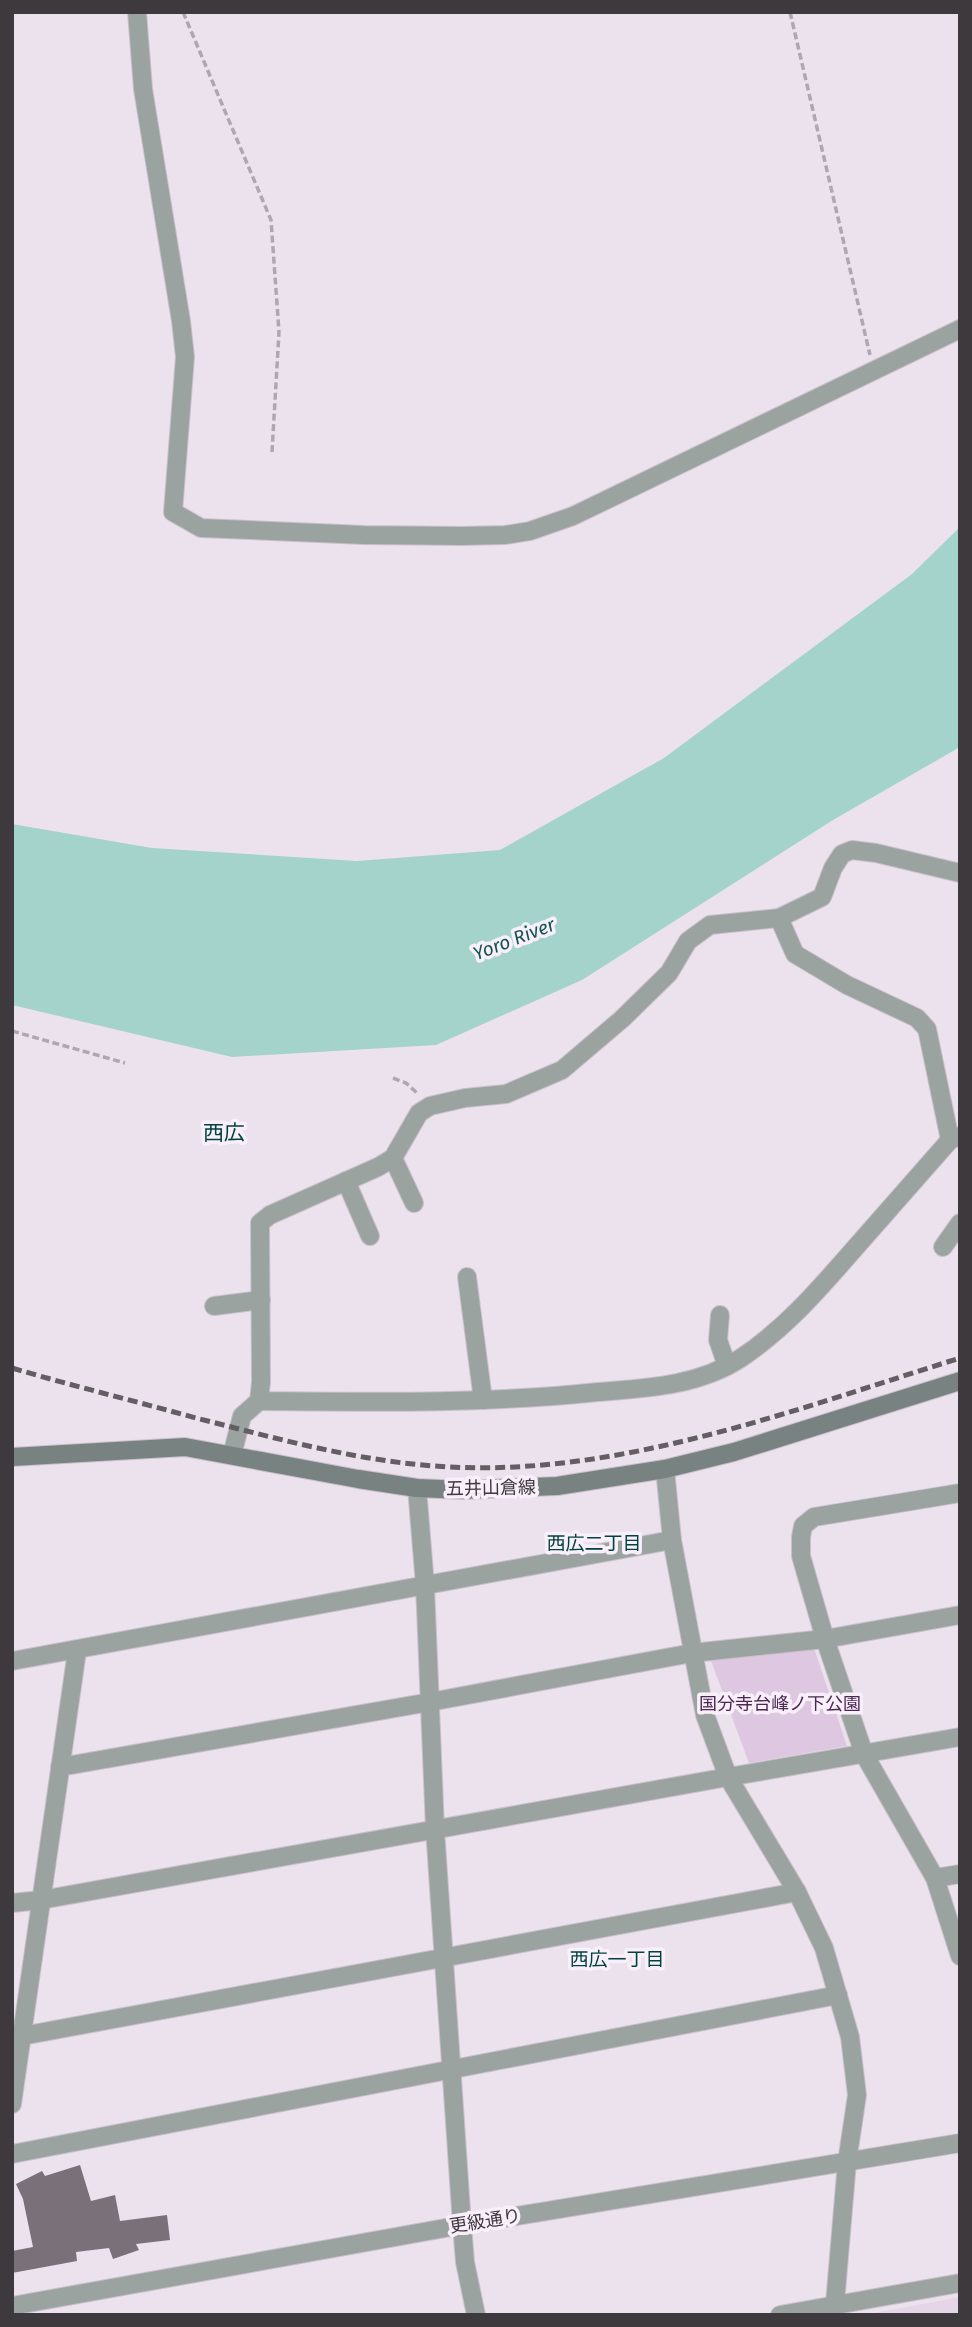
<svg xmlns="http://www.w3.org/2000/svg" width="972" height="2327" font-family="'Fira Sans','Noto Sans JP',sans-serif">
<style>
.built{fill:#e5d6e7}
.green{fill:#dec8e1}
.water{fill:#a4d3cc}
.building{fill:#79707a}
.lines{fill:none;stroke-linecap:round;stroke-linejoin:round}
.minor-casing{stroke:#c9c0ca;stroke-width:20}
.tertiary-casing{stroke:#c9c0ca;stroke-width:20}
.secondary-casing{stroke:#c9c0ca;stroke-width:20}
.path{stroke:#afa7b0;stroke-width:3.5;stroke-dasharray:7 3.5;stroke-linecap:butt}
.minor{stroke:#9ba3a1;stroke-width:18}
.tertiary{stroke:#9ba3a1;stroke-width:18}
.secondary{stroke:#788281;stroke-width:18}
.rail{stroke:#635e63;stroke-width:5;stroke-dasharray:10 5;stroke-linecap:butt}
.labels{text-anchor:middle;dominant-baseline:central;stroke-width:7;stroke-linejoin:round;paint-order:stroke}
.street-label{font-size:18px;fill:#3d393d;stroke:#f9effb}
.park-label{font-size:18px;fill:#4a2850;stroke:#f9effb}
.water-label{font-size:19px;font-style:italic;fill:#13554e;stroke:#f9effb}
.neighbourhood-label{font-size:19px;fill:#00423d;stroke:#f9effb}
.quarter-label{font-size:21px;fill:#00423d;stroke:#f9effb}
</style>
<rect width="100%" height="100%" fill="#ece2ed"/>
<!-- built -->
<path class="built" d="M960,2297V2315H863Z"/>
<!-- green -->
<path class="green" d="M812,1642L847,1746L749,1763L711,1661Z"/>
<!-- water -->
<path class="water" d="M960,527V747L833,820L582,980L436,1045L232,1057L12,1005V824L152,848L357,861L500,850L664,758L912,574Z"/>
<!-- building -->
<path class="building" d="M80,2165L91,2201L115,2195L120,2221L167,2215L170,2240L136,2244L139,2250L113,2259L109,2248L76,2252L77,2261L12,2273V2251L33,2247L23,2199L16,2184L42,2171L45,2176Z"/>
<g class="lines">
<defs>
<g id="minor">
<path d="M137,12L143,89L181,321L185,357L173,512L201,528L364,535L462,536L505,535L530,531L573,516L960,329"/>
<path d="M779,918L795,954L847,985L917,1018L927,1029L950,1140"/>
<path d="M393,1158L414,1203"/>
<path d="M346,1181L370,1236"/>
<path d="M943,1247L960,1223"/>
<path d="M467,1277L483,1400"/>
<path d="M214,1306L261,1300"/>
<path d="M720,1315L718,1340L727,1366"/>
<path d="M259,1401C372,1402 485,1404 598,1392C648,1388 698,1386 741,1358C786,1328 820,1288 855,1248C887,1212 918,1176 950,1140L960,1136"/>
<path d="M232,1455L242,1416L259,1401L261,1382L260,1223L270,1215L378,1167L393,1158L419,1113L430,1106L465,1098L506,1094L562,1070L622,1019L669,973L688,941L710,925L779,918L822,897L833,868L842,854L852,850L876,853L960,873"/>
<path d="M665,1469L672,1540L705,1715L728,1777L797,1892L824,1948L850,2037L857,2095L847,2162L834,2315"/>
<path d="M417,1488L425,1585L435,1829L462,2225L465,2262L476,2315"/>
<path d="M960,1493L814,1517L803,1526L801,1537V1556L825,1639L864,1754L935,1878L960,1956"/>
<path d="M12,1661L672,1540"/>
<path d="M60,1767L430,1702L692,1653L825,1639L960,1615"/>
<path d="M935,1878L960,1874"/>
<path d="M12,1903L41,1900L728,1777"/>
<path d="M22,2036L797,1892"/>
<path d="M12,2104L77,1651"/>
<path d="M12,2154L838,1995"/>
<path d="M780,2315L960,2283"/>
</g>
<g id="tertiary">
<path d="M728,1777L960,1737"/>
<path d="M12,2306L462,2225L960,2143"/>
</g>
<path id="secondary" d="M12,1457L185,1447L358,1479L417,1488L463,1490L557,1486L665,1469L734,1452L960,1381"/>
</defs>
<!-- minor casing -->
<use href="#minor" class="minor-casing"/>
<!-- tertiary casing -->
<use href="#tertiary" class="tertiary-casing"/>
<!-- secondary casing -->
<use href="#secondary" class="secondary-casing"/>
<!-- path -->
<g class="path">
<path d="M183,12L271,220L279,332L272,452"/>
<path d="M790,12L870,355"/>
<path d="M12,1031L125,1063"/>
<path d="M393,1078L406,1083L417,1093"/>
</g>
<!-- minor -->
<use href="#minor" class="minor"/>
<!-- tertiary -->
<use href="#tertiary" class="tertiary"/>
<!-- secondary -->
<use href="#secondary" class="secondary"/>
<!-- rail -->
<path class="rail" d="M12,1368C73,1386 135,1401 196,1418C275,1438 353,1460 434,1466C612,1480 793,1410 960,1358"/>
</g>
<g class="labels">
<!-- street labels -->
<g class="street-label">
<text transform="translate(491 1488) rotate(-1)">五井山倉線</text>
<text transform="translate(485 2221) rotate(-9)">更級通り</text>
</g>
<!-- park labels -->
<g class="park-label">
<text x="780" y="1704">国分寺台峰ノ下公園</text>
</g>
<!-- water labels -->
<g class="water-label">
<text transform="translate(514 939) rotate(-21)">Yoro River</text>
</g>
<!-- neighbourhood labels -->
<g class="neighbourhood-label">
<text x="594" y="1543">西広二丁目</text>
<text x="617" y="1959">西広一丁目</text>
</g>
<!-- quarter labels -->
<g class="quarter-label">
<text x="224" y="1133">西広</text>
</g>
</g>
<!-- border -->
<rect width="972" height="2327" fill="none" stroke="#3d393d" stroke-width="28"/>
</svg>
